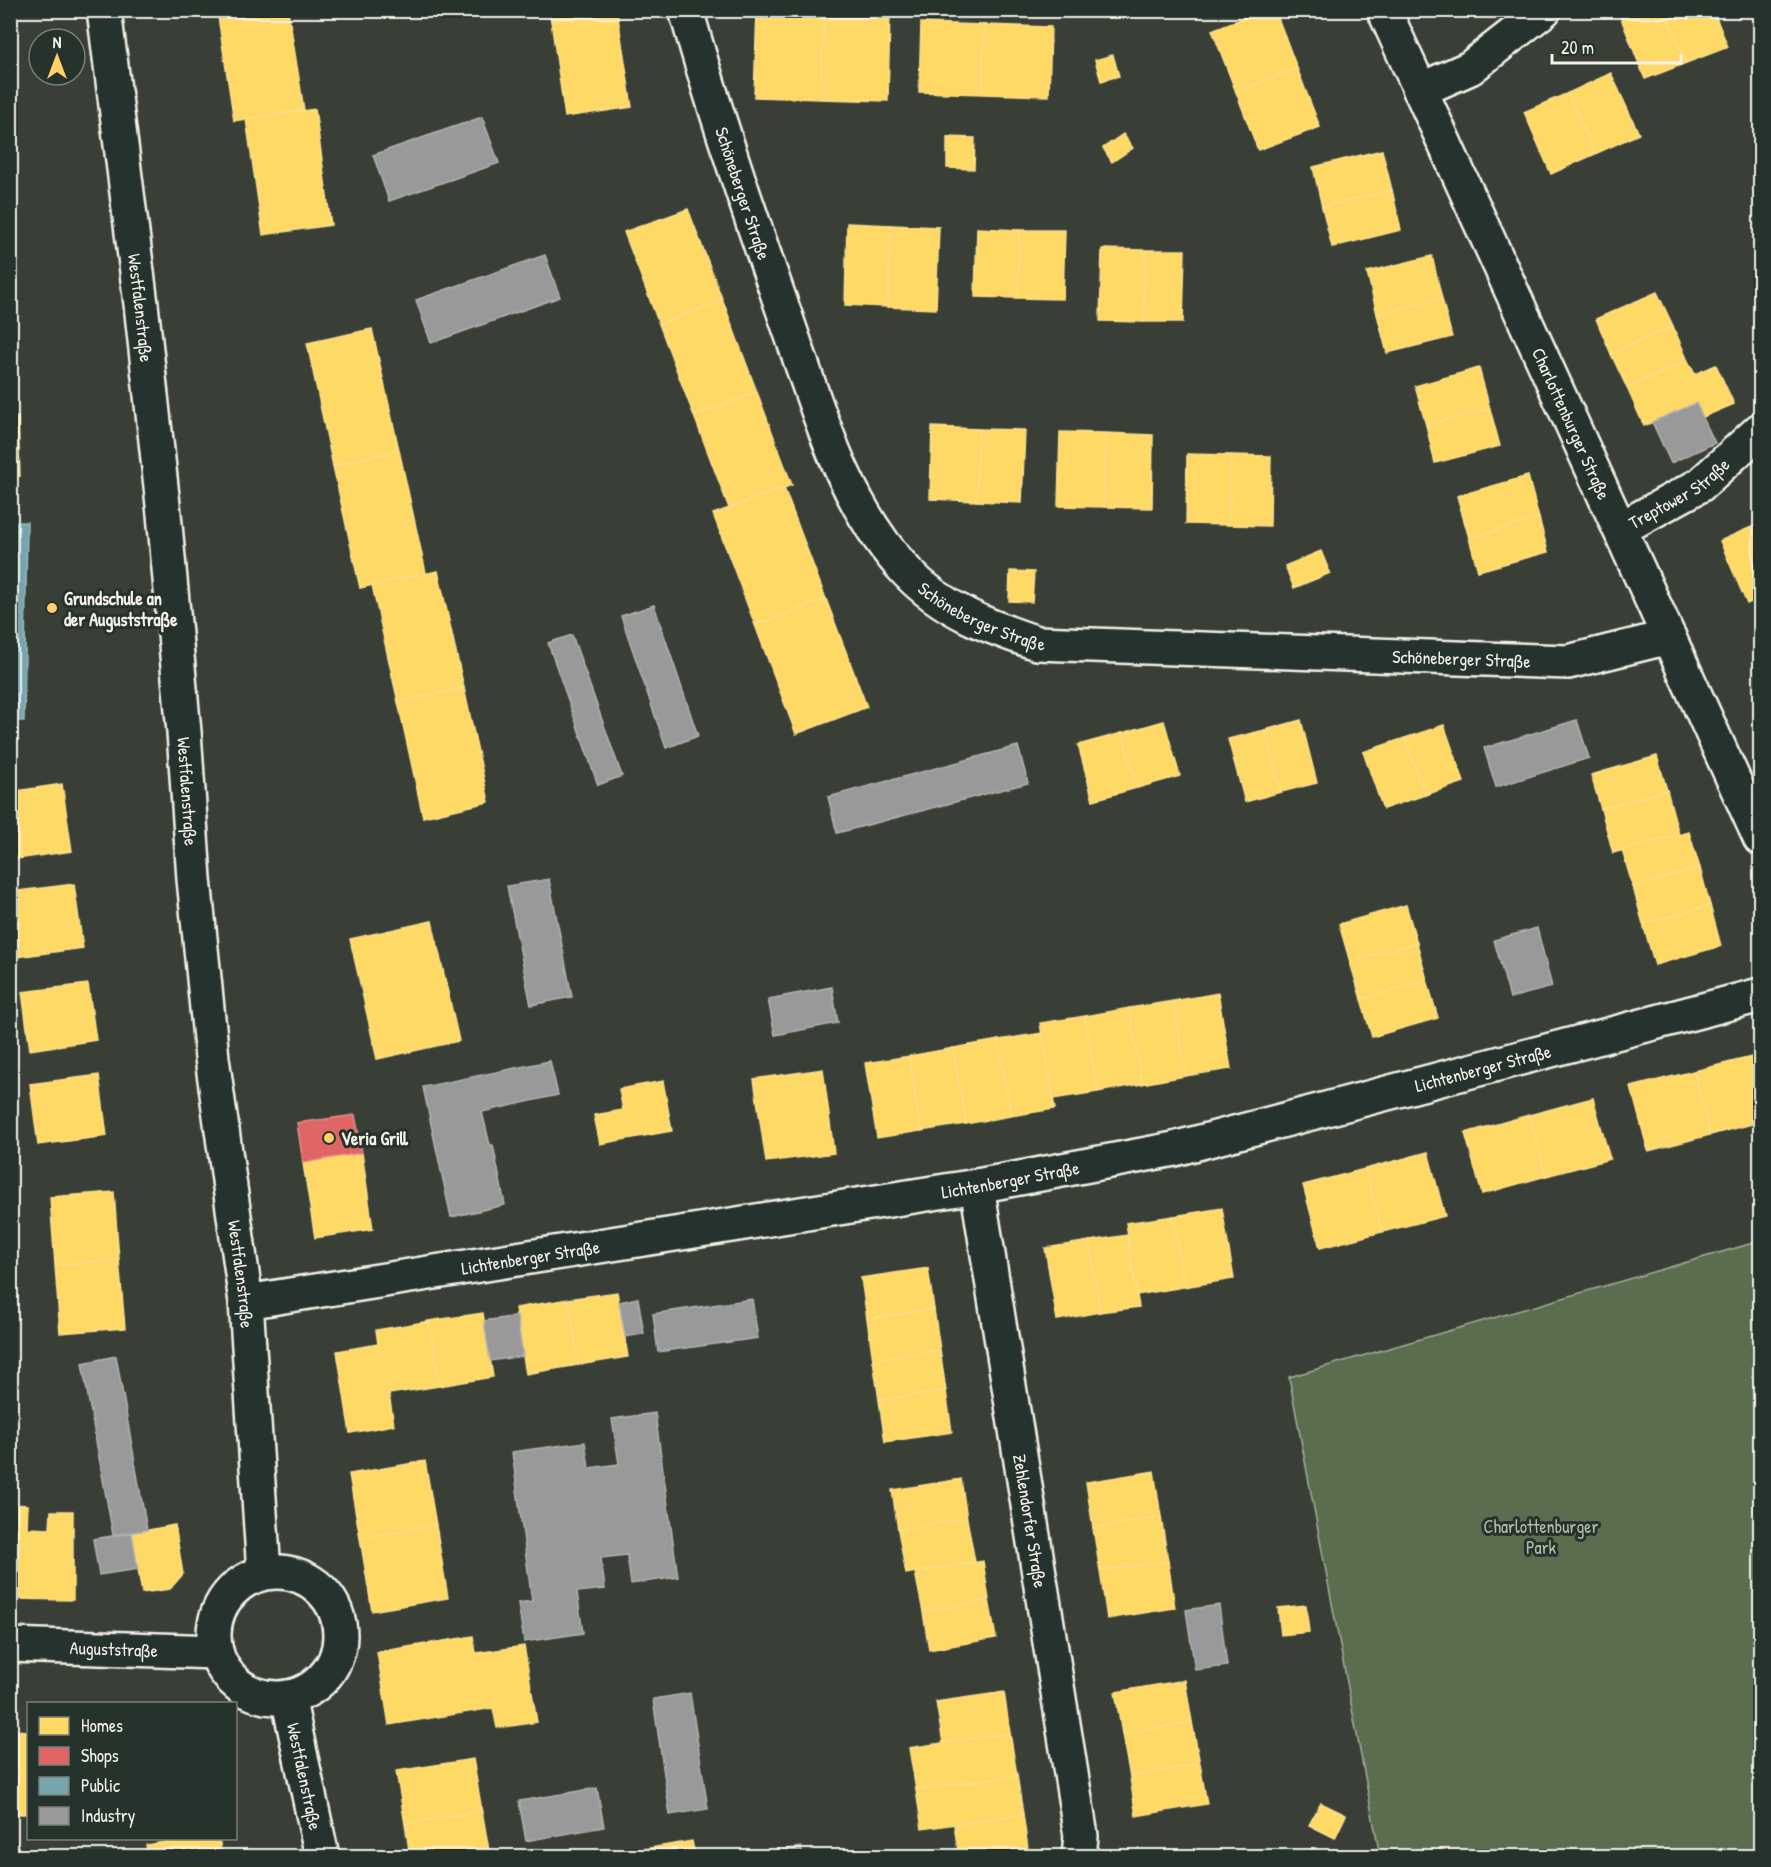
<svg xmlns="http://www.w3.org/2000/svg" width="1771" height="1867" font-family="'Patrick Hand',sans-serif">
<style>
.green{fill:#5a6d50;stroke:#a7af9c;stroke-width:1.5}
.homes{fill:#ffd966;stroke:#fce08d;stroke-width:1.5}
.shops{fill:#e06666;stroke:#e6908d;stroke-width:1.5}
.public{fill:#76a5af;stroke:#9cbcc0;stroke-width:1.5}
.industry{fill:#999;stroke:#b4b3b1;stroke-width:1.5}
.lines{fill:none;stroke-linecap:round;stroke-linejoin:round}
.minor-casing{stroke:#f4f1e8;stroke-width:38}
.secondary-casing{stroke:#f4f1e8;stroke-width:38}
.minor{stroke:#26332d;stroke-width:33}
.secondary{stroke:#26332d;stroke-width:33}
.poi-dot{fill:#ffd166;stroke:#26332d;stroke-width:2}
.labels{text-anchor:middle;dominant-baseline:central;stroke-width:6;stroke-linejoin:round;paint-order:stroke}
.street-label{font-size:18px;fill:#f4f1e8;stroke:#26332d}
.poi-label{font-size:18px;font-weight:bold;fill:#f4f1e8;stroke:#26332d;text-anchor:start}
.park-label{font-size:18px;fill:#b6bcab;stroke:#26332d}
</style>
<rect width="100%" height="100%" fill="#393f37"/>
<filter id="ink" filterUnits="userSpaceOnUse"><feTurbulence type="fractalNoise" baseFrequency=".0167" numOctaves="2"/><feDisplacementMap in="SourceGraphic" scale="12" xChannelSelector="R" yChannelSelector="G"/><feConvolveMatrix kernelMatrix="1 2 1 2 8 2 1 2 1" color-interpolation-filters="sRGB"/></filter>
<g filter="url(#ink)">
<!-- green -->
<path class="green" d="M1760,1241V1856H1380L1289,1377Z"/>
<!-- homes -->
<g class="homes">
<path d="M217,10H288L304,110L234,121Z"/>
<path d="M549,10H617V11L551,21Z"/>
<path d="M757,10H824L821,99L754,97Z"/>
<path d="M824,10H890L888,101L821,99Z"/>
<path d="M1263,10H1275L1297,68L1236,92L1212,30Z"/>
<path d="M1633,10H1665L1686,63L1645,79L1620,16Z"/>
<path d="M1665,10H1713L1728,47L1686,63Z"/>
<path d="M617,11L632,107L565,117L551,21Z"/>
<path d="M921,23L984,25L983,94L919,92Z"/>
<path d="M984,25L1051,27L1049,96L983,94Z"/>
<path d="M1113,55L1119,76L1101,81L1095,60Z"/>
<path d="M1297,68L1320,127L1258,150L1236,92Z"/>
<path d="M1611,73L1639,134L1595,154L1568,93Z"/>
<path d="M1568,93L1595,154L1551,174L1524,112Z"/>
<path d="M315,109L331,225L263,235L246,119Z"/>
<path d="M1123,134L1133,148L1112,162L1103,148Z"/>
<path d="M947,137L975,138L974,169L947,168Z"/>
<path d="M1382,150L1392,190L1322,207L1313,167Z"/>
<path d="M1392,190L1401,230L1332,247L1322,207Z"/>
<path d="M688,209L723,301L659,324L624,232Z"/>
<path d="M847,223L891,225L888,307L845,305Z"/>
<path d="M891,225L939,227L936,309L888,307Z"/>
<path d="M977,228L1019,230L1018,298L975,297Z"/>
<path d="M1019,230H1065L1063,299L1018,298Z"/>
<path d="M1102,249L1145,250L1144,322L1100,321Z"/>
<path d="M1145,250H1185L1183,322H1144Z"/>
<path d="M1432,256L1442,299L1377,314L1367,272Z"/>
<path d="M1657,292L1673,326L1611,354L1596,319Z"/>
<path d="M1442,299L1452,337L1387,353L1377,314Z"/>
<path d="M723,301L757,392L694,416L659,324Z"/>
<path d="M1673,326L1688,361L1627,388L1611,354Z"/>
<path d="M372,329L399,450L333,466L307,343Z"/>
<path d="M1688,361L1695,374L1716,365L1734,404L1703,417L1696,403L1644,426L1627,388Z"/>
<path d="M1479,368L1490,409L1426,425L1415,386Z"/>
<path d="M757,392L792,485L729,508L694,416Z"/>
<path d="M1490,409L1500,446L1435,463L1426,425Z"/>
<path d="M10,417H18L20,476L10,477Z"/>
<path d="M932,427L979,429L976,501L930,499Z"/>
<path d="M979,429L1025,430L1022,503L976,501Z"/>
<path d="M1060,432L1105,433L1104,507L1058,506Z"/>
<path d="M1105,433L1153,435L1152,508L1104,507Z"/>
<path d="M399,450L426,573L360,588L333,466Z"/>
<path d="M1187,454L1231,455L1229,525L1186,524Z"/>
<path d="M1231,455L1271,456L1270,526L1229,525Z"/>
<path d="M1528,476L1539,518L1469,538L1457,496Z"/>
<path d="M784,488L826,599L755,625L713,514Z"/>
<path d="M1539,518L1548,552L1478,571L1469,538Z"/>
<path d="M1756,525L1760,535V598L1747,604L1720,541Z"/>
<path d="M1321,551L1330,573L1294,588L1285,566Z"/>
<path d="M438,571L464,688L398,702L372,585Z"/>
<path d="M1010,571L1034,572L1032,602L1009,601Z"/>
<path d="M826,599L867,707L796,734L755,625Z"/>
<path d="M464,688L489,802L423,817L398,702Z"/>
<path d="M1301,720L1317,783L1281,792L1265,730Z"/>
<path d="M1164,721L1180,776L1137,788L1122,733Z"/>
<path d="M1444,725L1464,782L1425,795L1405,738Z"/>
<path d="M1265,730L1281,792L1245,802L1228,739Z"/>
<path d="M1122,733L1137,788L1093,800L1078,745Z"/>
<path d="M1405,738L1425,795L1383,809L1363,752Z"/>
<path d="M1657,756L1667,790L1601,809L1591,775Z"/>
<path d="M62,784L72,851L10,860V792Z"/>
<path d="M1667,790L1679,835L1613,853L1601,809Z"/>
<path d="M1689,832L1700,868L1633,887L1622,850Z"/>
<path d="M1700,868L1710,905L1643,924L1633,887Z"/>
<path d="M74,884L83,948L10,958V892Z"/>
<path d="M1406,905L1417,943L1350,962L1339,924Z"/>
<path d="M1710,905L1721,946L1655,965L1643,924Z"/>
<path d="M432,921L459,1041L377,1059L350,939Z"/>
<path d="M1417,943L1427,980L1361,999L1350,962Z"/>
<path d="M1427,980L1438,1018L1372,1037L1361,999Z"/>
<path d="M88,984L96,1040L30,1050L22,992Z"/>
<path d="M1218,993L1231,1069L1186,1076L1173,1001Z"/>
<path d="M1173,1001L1186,1076L1142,1084L1129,1008Z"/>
<path d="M1129,1008L1142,1084L1098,1092L1085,1016Z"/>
<path d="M1085,1016L1098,1092L1053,1099L1040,1023Z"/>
<path d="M1042,1033L1055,1109L1011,1116L998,1040Z"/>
<path d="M998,1040L1011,1116L966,1124L953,1048Z"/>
<path d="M953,1048L966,1124L921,1131L909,1056Z"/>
<path d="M909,1056L921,1131L877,1138L865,1063Z"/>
<path d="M1756,1056L1760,1073V1122L1710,1135L1694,1071Z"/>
<path d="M823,1069L834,1153L766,1162L754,1079Z"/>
<path d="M1694,1071L1710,1135L1648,1151L1631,1087Z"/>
<path d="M99,1075L107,1136L38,1145L30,1084Z"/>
<path d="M663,1081L672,1131L600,1144L594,1115L623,1110L619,1089Z"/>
<path d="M1593,1098L1610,1159L1546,1176L1529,1115Z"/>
<path d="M1529,1115L1546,1176L1482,1194L1465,1133Z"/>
<path d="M1428,1152L1445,1216L1382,1232L1365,1169Z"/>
<path d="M362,1153L373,1229L315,1238L303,1163Z"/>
<path d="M1365,1169L1382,1232L1320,1248L1303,1185Z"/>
<path d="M114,1192L119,1260L55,1265L50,1197Z"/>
<path d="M1222,1208L1234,1279L1184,1287L1173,1216Z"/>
<path d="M1173,1216L1184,1287L1137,1295L1126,1223Z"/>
<path d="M1127,1235L1139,1307L1100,1312L1089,1241Z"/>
<path d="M1089,1241L1100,1312L1057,1320L1045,1248Z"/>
<path d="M119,1260L125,1328L60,1333L55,1265Z"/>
<path d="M928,1268L934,1309L867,1319L861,1278Z"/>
<path d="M617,1292L628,1357L579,1365L568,1299Z"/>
<path d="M568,1299L579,1365L526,1374L515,1308Z"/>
<path d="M934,1309L940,1350L873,1360L867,1319Z"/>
<path d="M483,1313L493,1377L440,1386L429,1321Z"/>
<path d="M429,1321L440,1386L389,1394L394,1425L350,1433L337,1351L378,1344L376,1330Z"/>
<path d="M940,1350L946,1391L879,1400L873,1360Z"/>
<path d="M946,1391L952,1432L885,1442L879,1400Z"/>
<path d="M425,1461L436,1525L360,1538L349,1474Z"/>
<path d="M1154,1471L1161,1517L1093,1528L1086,1482Z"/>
<path d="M961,1479L967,1519L898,1530L892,1490Z"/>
<path d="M10,1504L28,1505L27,1528L50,1529L51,1511H73V1600L10,1599Z"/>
<path d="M1161,1517L1168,1561L1100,1571L1093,1528Z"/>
<path d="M967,1519L975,1562L906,1574L898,1530Z"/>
<path d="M175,1525L183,1574L170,1589L142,1593L132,1533Z"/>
<path d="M436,1525L448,1598L372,1611L360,1538Z"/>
<path d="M983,1561L989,1600L923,1612L915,1572Z"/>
<path d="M1168,1561L1175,1608L1107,1619L1100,1571Z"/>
<path d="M989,1600L996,1638L929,1650L923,1612Z"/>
<path d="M1306,1605L1309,1632L1281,1635L1278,1608Z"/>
<path d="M473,1636L476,1653L524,1646L537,1722L497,1728L493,1708L389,1725L377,1652Z"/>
<path d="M1185,1680L1192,1722L1122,1734L1115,1692Z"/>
<path d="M1004,1692L1010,1733L943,1743L936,1702Z"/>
<path d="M1192,1722L1200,1764L1130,1777L1122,1734Z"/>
<path d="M10,1730L28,1731V1814H10Z"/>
<path d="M1010,1733L1017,1775L916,1790L909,1748Z"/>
<path d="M473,1759L482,1811L405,1824L396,1771Z"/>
<path d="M1200,1764L1207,1804L1136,1816L1130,1777Z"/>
<path d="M1017,1775L1023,1814L922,1829L916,1790Z"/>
<path d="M1321,1803L1346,1815L1335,1838L1309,1825Z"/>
<path d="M482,1811L490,1856H410L405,1824Z"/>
<path d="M1023,1814L1029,1856H959L954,1825Z"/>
<path d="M189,1838H219L222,1856H148L146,1845Z"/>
<path d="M692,1841L695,1856H601Z"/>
</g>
<!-- shops -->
<path class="shops" d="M355,1115L362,1153L303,1163L297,1123Z"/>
<!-- public -->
<path class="public" d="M10,522H27L24,721H10Z"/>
<!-- industry -->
<g class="industry">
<path d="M482,117L499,163L389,201L373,155Z"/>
<path d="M545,255L560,297L431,343L416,300Z"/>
<path d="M1696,403L1715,443L1671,463L1652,422Z"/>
<path d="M654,605L698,736L666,748L621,616Z"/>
<path d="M572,635L622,776L598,785L548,643Z"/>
<path d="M1577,720L1589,758L1496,787L1484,748Z"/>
<path d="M1018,746L1028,783L837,833L828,797Z"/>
<path d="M549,879L572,997L531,1005L507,886Z"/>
<path d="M1537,928L1552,987L1510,998L1494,940Z"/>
<path d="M832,987L838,1023L775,1035L768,999Z"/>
<path d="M550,1061L558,1095L482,1112L490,1145H493L505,1205L451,1217L423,1087Z"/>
<path d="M638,1298L644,1334L625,1337L619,1302Z"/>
<path d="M752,1299L758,1338L658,1352L653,1314Z"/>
<path d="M517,1316L523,1356L490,1361L484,1321Z"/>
<path d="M116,1356L147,1530L113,1535L82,1363Z"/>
<path d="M655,1413L678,1577L631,1584L627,1555L601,1558L605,1589L577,1592L583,1633L524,1642L518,1603L532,1601L512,1452L585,1442L589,1468L619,1464L612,1419Z"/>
<path d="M132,1533L138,1569L99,1575L93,1539Z"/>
<path d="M1219,1605L1227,1666L1195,1670L1186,1610Z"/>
<path d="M690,1693L708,1809L670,1815L653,1699Z"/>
<path d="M597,1788L604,1827L526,1841L519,1801Z"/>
<path d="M801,1847L803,1856H744Z"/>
</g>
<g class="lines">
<defs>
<g id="minor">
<path id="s1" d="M686,10C716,116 751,218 787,321C817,406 843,505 907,572C943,610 989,627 1037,643L1568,662L1669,637"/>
<path id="s2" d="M1384,10L1760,838"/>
<path d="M1420,90L1470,68L1544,10"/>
<path id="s3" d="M1620,529L1700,485L1760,430"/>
<path id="s4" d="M977,1186L1081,1836L1079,1856"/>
<path id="s5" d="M246,1302L977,1186L1174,1149L1760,995"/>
<path id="s6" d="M10,1645L216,1652"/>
</g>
<g id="secondary">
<path id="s7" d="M104,10L141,304L164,514L184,732L194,879L212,1058L246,1302L264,1573"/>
<circle cx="277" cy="1635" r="63"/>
<path id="s8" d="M288,1697L322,1856"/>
</g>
</defs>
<!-- minor casing -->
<use href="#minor" class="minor-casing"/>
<!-- secondary casing -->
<use href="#secondary" class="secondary-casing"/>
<!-- minor -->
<use href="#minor" class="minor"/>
<!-- secondary -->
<use href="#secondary" class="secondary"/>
</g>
</g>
<!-- markers -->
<g class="poi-dot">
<circle cx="52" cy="608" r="6"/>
<circle cx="329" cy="1138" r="6"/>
</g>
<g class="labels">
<!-- street labels -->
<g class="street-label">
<text stroke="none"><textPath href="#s1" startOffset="192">Schöneberger Straße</textPath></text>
<text stroke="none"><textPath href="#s7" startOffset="300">Westfalenstraße</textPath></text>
<text stroke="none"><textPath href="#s2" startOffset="454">Charlottenburger Straße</textPath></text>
<text stroke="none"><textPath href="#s3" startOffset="69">Treptower Straße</textPath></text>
<text stroke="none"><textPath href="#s1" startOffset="696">Schöneberger Straße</textPath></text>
<text stroke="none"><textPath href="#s1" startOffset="1182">Schöneberger Straße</textPath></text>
<text stroke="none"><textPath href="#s7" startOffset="786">Westfalenstraße</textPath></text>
<text stroke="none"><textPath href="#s5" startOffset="1260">Lichtenberger Straße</textPath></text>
<text stroke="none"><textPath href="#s5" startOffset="774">Lichtenberger Straße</textPath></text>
<text stroke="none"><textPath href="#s5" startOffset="288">Lichtenberger Straße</textPath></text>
<text stroke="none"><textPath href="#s7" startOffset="1272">Westfalenstraße</textPath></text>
<text stroke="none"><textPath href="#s4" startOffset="339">Zehlendorfer Straße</textPath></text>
<text stroke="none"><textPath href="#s6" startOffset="104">Auguststraße</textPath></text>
<text stroke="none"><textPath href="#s8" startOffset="81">Westfalenstraße</textPath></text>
</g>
<!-- poi labels -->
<g class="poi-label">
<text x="64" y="598">Grundschule an<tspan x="64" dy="21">der Auguststraße</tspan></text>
<text x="341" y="1138">Veria Grill</text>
</g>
<!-- park labels -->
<g class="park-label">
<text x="1541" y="1526">Charlottenburger<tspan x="1541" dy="21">Park</tspan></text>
</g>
</g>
<!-- margin -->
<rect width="1771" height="1867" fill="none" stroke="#26332d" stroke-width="36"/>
<rect x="18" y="18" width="1735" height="1831" fill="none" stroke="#f4f1e8" stroke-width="2" filter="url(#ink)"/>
<!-- legend -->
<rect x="27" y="1702" width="210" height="138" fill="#26332d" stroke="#787f78" stroke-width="1.5"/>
<rect x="39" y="1717" width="30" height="18" fill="#ffd966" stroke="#787f78" stroke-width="1.5"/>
<text x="81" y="1732" font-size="18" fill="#f4f1e8">Homes</text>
<rect x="39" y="1747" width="30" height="18" fill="#e06666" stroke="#787f78" stroke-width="1.5"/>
<text x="81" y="1762" font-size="18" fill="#f4f1e8">Shops</text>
<rect x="39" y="1777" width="30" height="18" fill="#76a5af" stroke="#787f78" stroke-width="1.5"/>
<text x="81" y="1792" font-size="18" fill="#f4f1e8">Public</text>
<rect x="39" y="1807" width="30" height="18" fill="#999999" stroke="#787f78" stroke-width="1.5"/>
<text x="81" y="1822" font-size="18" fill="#f4f1e8">Industry</text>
<!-- north arrow -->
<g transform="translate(57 57)"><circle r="28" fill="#26332d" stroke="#787f78" stroke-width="1.5"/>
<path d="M0-4.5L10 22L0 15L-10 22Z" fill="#ffd166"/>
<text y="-9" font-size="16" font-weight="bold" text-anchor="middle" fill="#f4f1e8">N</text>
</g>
<!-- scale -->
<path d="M1552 54v9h129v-9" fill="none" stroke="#f4f1e8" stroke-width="3"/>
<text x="1561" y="54" font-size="18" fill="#f4f1e8" stroke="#26332d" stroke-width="4.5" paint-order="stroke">20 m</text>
</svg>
